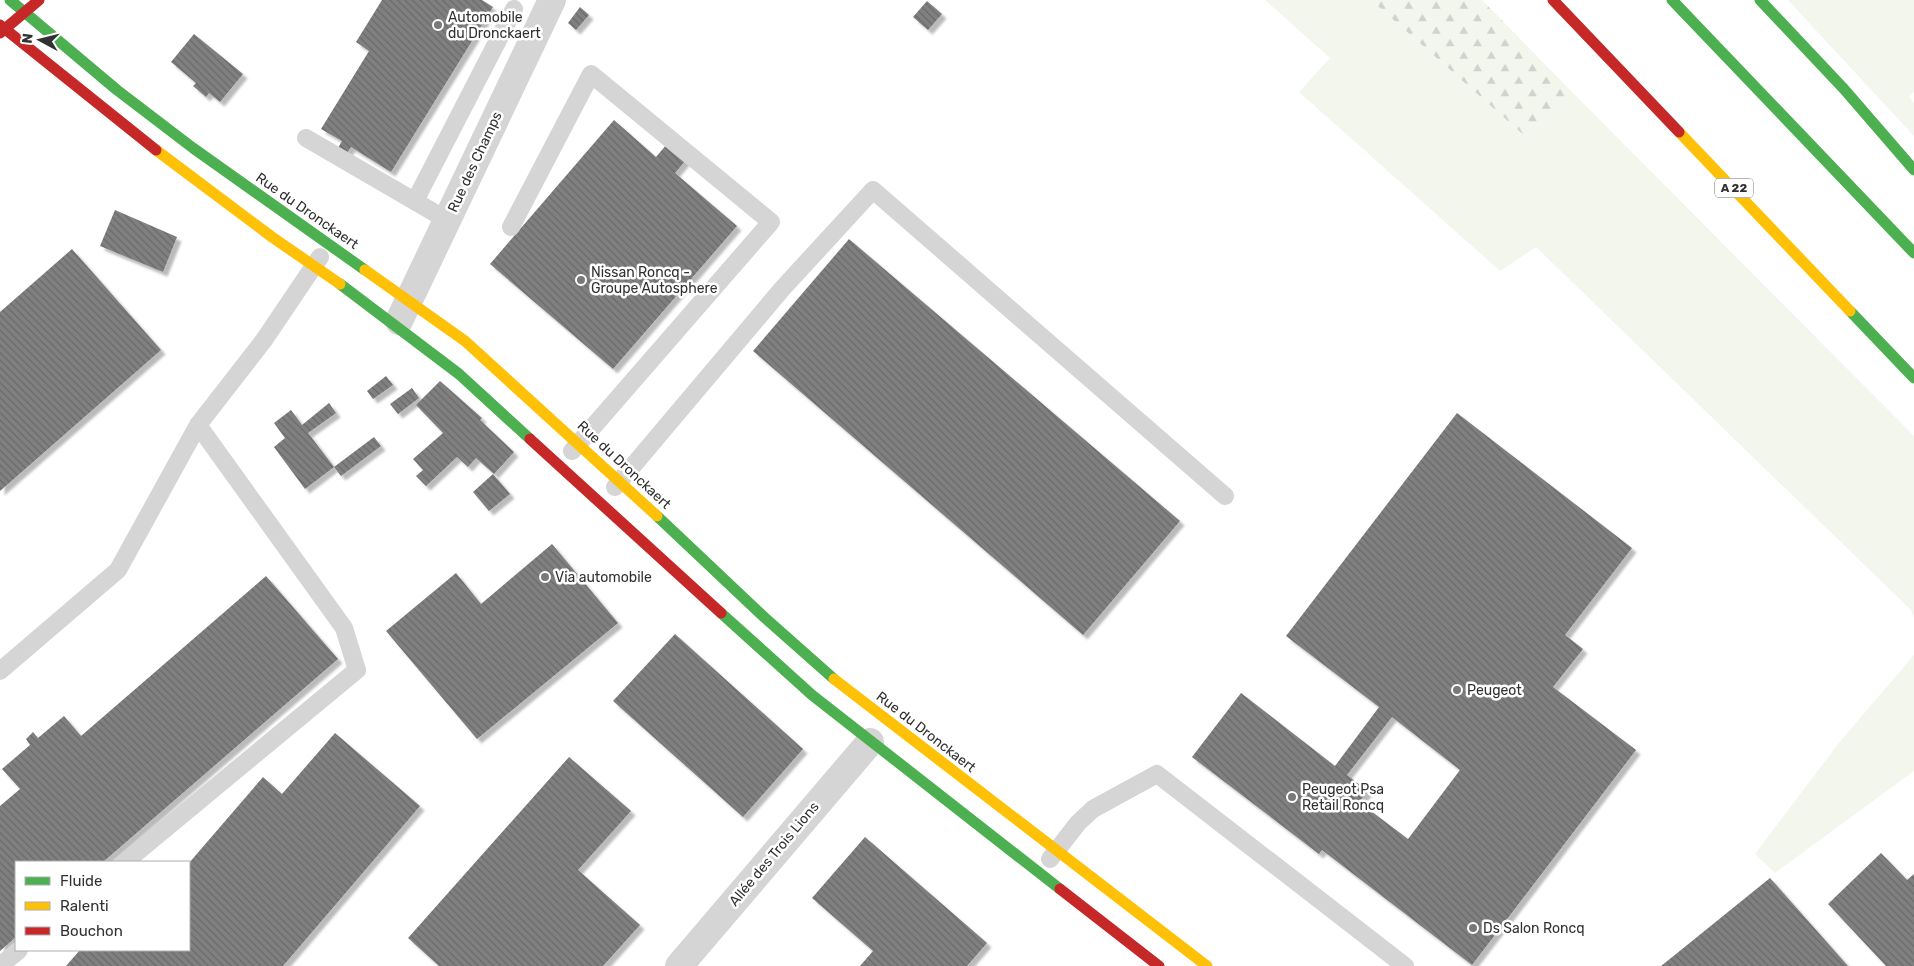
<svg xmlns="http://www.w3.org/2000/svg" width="1914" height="966" font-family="Rubik,sans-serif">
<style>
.grass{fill:#f2f6ed}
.forest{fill:url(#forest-firs)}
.building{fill:url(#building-back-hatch);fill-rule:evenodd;filter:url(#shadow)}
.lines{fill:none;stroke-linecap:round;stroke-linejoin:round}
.lane{stroke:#d5d5d5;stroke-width:18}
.street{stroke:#d5d5d5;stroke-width:28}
.fast{stroke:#4caf50;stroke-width:11}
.slow{stroke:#ffc107;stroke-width:11}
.jam{stroke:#c62828;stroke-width:11}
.poi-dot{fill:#797979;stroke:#fff;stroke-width:2}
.labels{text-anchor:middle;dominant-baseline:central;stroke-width:5;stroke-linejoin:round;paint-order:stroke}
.shield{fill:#fff;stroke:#6f6f6f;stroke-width:1}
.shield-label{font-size:12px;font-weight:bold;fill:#313131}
.poi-label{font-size:14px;fill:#313131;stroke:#fff;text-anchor:start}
.street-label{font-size:14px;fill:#313131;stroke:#fff}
</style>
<defs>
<pattern id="forest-firs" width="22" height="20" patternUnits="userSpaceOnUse" patternTransform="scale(1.25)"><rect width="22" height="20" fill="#f2f6ed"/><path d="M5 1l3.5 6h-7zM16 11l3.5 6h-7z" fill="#d0d3cc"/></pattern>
<pattern id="building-back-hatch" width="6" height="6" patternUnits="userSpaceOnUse" patternTransform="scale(1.25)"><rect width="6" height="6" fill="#808080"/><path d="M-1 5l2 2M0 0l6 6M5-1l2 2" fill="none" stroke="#696969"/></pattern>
<filter id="shadow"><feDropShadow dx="4.5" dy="4.5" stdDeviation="1" flood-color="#0004"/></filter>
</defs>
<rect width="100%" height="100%" fill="#fff"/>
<!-- grass -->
<g class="grass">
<path d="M1265,0H1371L1526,137L1572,92L1914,436V617L1910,609L1536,247L1500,271L1299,92L1330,58Z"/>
<path d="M1788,0H1914V92L1909,97L1914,103V136Z"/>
<path d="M1914,655V771L1775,873L1755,854L1838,744Z"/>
</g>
<!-- forest -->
<path class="forest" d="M1371,0H1482L1572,92L1526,137Z"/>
<!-- building -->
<g class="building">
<path d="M382,0H482L493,7L391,172L351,147L347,153L338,148L342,141L321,129L369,51L356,42Z"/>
<path d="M927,1L942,14L928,30L913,17Z"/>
<path d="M580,7L589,15L576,30L568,23Z"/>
<path d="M194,34L243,74L220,102L209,93L206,97L193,86L196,83L171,62Z"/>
<path d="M614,120L656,157L667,144L686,160L675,173L737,226L613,369L490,264Z"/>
<path d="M115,210L177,237L163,272L100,246Z"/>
<path d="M849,239L1180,521L1083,635L753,351Z"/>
<path d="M72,249L161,350L0,491V312Z"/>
<path d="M386,376L393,385L373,399L367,391Z"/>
<path d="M440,381L482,418L480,420L514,452L494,474L476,458L468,467L457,457L426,486L416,476L423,470L413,459L443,433L416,405Z"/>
<path d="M412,388L419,398L398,414L390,404Z"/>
<path d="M329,403L336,413L308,433L334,467L305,489L274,447L285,438L274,423L291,410L302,425Z"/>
<path d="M1457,413L1632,548L1565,635L1583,649L1553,687L1636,750L1472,965L1322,850L1319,854L1192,757L1241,693L1335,766L1379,707L1286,636ZM1392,717L1460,770L1408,839L1359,802L1368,791L1347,775Z"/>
<path d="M374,437L381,446L341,476L334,467Z"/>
<path d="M493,474L510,494L489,511L473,492Z"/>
<path d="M552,544L618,623L477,739L386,631L456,573L481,604Z"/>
<path d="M266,576L338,659L103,862H16V937L0,951V806L20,789L2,769L30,745L26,739L33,732L38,738L64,716L81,736Z"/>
<path d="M675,634L803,749L743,817L613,701Z"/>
<path d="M335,733L420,806L283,966H66L80,950H189V863L263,777L282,794Z"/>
<path d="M569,757L631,811L578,870L640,925L603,966H439L408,938Z"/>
<path d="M865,837L987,943L967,966H860L873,951L812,898Z"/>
<path d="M1881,853L1907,880L1914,874V966H1886L1828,904Z"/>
<path d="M1770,878L1848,966H1661L1676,954Z"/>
</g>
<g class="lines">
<!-- lane -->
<g class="lane">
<path d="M306,138L447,220"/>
<path d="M415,201L514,9"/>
<path d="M511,227L591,74L771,222L572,451"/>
<path d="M615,487L782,289L873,190L1225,496"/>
<path d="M0,671L118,570L198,425L264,340L320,257"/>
<path d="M1050,859L1078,823L1093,809L1157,774L1405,966"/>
<path d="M125,862L357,670L344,628L198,425"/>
<path d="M0,966L19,950"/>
</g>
<!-- street -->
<g class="street">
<path d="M399,321L552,0"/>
<path d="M679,966L870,742"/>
</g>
<!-- fast -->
<g class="fast">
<path d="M10,0L117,90L193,148L365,270"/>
<path d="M1672,0L1914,253"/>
<path d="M1760,0L1844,89L1914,170"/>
<path d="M340,284L459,374L530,439"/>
<path d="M1850,311L1914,378"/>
<path d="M657,516L764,617L834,679"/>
<path d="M721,613L812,695L1060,889"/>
</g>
<!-- slow -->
<g class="slow">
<path d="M1679,132L1850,311"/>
<path d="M156,150L272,237L340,284"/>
<path d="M365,270L465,341L657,516"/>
<path d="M834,679L1207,966"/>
</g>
<!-- jam -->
<g class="jam">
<path d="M1553,0L1679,132"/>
<path d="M0,25L156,150"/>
<path d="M0,33L39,0"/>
<path d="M530,439L721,613"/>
<path d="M1060,889L1159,966"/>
</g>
</g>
<!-- markers -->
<g class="poi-dot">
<circle cx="438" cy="25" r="5"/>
<circle cx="581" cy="280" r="5"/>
<circle cx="545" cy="577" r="5"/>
<circle cx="1457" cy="690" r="5"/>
<circle cx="1292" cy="797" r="5"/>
<circle cx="1473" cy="928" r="5"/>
</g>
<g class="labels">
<!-- shield labels -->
<rect class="shield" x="1715" y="178.5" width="38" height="19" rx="4"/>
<g class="shield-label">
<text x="1734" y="188">A 22</text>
</g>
<!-- poi labels -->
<g class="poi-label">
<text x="448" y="17">Automobile<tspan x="448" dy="16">du Dronckaert</tspan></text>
<text x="591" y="272">Nissan Roncq -<tspan x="591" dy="16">Groupe Autosphere</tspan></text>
<text x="555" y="577">Via automobile</text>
<text x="1467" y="690">Peugeot</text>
<text x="1302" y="789">Peugeot Psa<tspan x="1302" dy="16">Retail Roncq</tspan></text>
<text x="1483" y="928">Ds Salon Roncq</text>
</g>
<!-- street labels -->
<g class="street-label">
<text transform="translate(475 162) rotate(-65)">Rue des Champs</text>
<text transform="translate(307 211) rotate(35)">Rue du Dronckaert</text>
<text transform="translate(624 465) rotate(43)">Rue du Dronckaert</text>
<text transform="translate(926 732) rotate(38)">Rue du Dronckaert</text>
<text transform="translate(774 854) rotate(-50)">Allée des Trois Lions</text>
</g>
</g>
<!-- legend -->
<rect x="15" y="861" width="175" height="90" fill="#ffffff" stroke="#adadad"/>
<rect x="25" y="877" width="25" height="8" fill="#4caf50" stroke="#adadad"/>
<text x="60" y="886" font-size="15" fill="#313131">Fluide</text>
<rect x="25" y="902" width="25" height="8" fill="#ffc107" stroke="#adadad"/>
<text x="60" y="911" font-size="15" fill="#313131">Ralenti</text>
<rect x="25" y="927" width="25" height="8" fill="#c62828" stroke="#adadad"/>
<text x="60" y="936" font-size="15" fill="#313131">Bouchon</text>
<!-- north arrow -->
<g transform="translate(40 40) rotate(277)" stroke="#ffffff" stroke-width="4" paint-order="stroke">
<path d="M0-4L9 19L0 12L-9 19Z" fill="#313131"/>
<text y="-8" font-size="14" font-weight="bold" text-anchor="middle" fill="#313131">N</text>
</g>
</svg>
